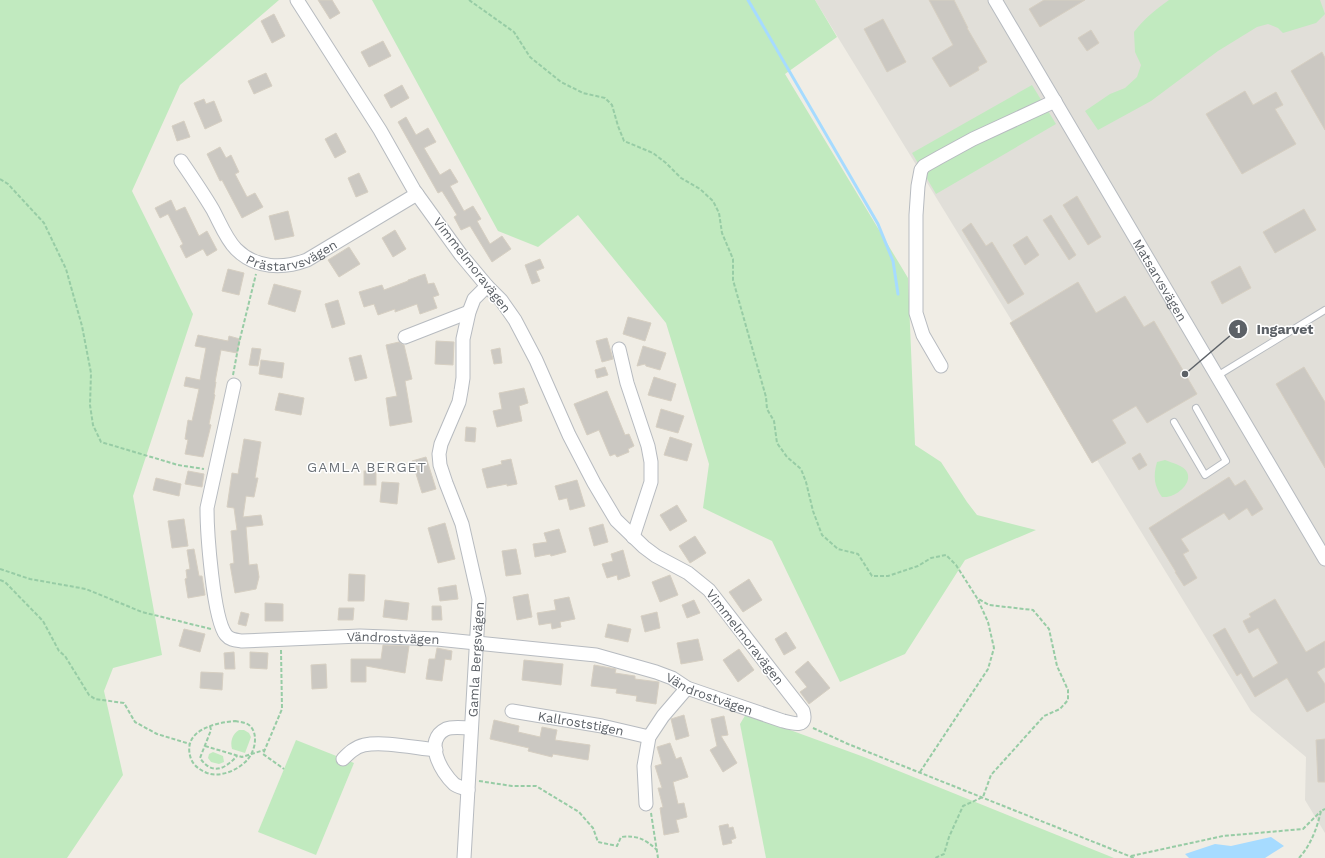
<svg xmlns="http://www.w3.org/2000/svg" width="1325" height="858" font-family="'Work Sans',sans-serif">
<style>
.industrial{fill:#e1dfd9}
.green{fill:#c1eabf}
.water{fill:#a6dbff}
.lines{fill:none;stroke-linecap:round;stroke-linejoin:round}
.stream{stroke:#a6dbff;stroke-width:3}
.building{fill:#cbc8c2;stroke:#d6cfc2}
.service-casing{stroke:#b7bbc0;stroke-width:8}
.minor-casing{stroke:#b7bbc0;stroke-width:15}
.path{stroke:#97cca5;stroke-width:2;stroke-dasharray:4 2;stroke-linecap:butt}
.service{stroke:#fff;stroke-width:6}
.minor{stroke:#fff;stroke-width:13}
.labels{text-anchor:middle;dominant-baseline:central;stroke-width:3;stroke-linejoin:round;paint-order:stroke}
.street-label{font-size:13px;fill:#5c6167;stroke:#fff}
.neighbourhood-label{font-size:14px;letter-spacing:1px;fill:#6d7379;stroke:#fff}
.leader{fill:none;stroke:#5c6167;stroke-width:1.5}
.callout-dot{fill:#5c6167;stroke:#fff;stroke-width:1.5}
.mark-label{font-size:12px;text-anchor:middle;font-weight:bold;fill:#fff}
.callout-label{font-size:14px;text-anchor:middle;font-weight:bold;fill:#5c6167;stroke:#fff;stroke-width:3;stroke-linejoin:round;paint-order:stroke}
</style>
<rect width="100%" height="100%" fill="#f0ede5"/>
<!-- industrial -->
<path class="industrial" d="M815,0H1325V833L1305,800L1306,757L1251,711Z"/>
<!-- green -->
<g class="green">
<path d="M0,0H279L180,85L132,191L193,314L133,496L162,655L113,668L104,691L123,775L67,858H0Z"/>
<path d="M372,0H815L837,37L785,74L908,278L915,445L941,462L967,502L977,515L1036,530L965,560L905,654L840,682L772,541L703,508L709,464L666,323L578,215L538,247L498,231Z"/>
<path d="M1169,0H1320L1325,14L1316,23L1283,33L1278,28L1268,24L1257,27L1218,51L1151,101L1098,130L1085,111L1110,94L1125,88L1137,77L1141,65L1135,52L1134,32C1144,19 1156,9 1169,0Z"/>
<path d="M1032,85L1056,124L936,194L912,153Z"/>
<path d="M1165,460C1172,463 1183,465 1187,472C1192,482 1180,493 1171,496C1168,497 1165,497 1162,497C1154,486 1153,476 1157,462Z"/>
<path d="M746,714L864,757L1114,858H766L740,724Z"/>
<path d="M239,730H244L249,733L251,737L245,753L232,749C230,742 232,734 239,730Z"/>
<path d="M296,740L354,763L316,855L258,832Z"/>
<path d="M213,752L223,756L224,762L219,764L211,762L208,758L209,754Z"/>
</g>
<!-- water -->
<path class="water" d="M1271,837L1284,846L1265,858H1189L1185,854L1215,844L1231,846Z"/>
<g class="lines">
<!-- stream -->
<path class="stream" d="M748,0L878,224L893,261L898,294"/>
</g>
<!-- building -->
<g class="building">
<path d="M318,0H332L340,13L330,19Z"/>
<path d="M929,0H954L968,28H967L987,62L978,67L979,70L950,87L932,58L953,45Z"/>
<path d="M1044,0H1085L1040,27L1029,9Z"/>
<path d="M274,14L285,36L272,43L261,21Z"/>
<path d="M883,19L906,62L887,72L864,29Z"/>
<path d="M1091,30L1099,43L1087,51L1078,38Z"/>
<path d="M383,41L391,56L369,67L361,52Z"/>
<path d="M1322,52L1325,58V130L1291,71Z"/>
<path d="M266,73L272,86L254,94L248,81Z"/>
<path d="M402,85L409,98L391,108L384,95Z"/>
<path d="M1245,91L1253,105L1276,92L1283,105L1275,109L1296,144L1242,174L1206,114Z"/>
<path d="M204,99L206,104L214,101L222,121L205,129L194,103Z"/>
<path d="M406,117L416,135L428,128L436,142L424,148L440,175L450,169L458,182L450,186L464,211L473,206L481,219L477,221L490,244L502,236L511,249L492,262L470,226L461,230L454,217L457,215L442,191L438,193L398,122Z"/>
<path d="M184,121L190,137L177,141L172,126Z"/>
<path d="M336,133L346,152L335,158L325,139Z"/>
<path d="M220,147L226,158L231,155L239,172L235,174L247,197L255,193L263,207L242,218L222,180L220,181L207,154Z"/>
<path d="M359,173L368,192L356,197L348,178Z"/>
<path d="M1077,196L1101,237L1088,245L1063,205Z"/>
<path d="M171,200L176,211L185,207L199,236L207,231L217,250L207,256L203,249L186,258L180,246L183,244L168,214L160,218L155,208Z"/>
<path d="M1304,209L1316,230L1275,253L1263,232Z"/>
<path d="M288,211L294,236L275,240L269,216Z"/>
<path d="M1051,215L1076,255L1069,260L1043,220Z"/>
<path d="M971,223L986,246L992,242L1024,294L1008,304L962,230Z"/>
<path d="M395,230L406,249L393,257L382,238Z"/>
<path d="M1027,236L1039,255L1025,265L1013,245Z"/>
<path d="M349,247L360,264L339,277L328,260Z"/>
<path d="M540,259L544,268L536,271L540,281L532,284L525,265Z"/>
<path d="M1240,266L1251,288L1222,304L1211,282Z"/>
<path d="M228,269L244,273L239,295L222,291Z"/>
<path d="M425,274L428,284L434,283L439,295L433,297L437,308L420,314L417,304L395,312V309L378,315L374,304L364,307L359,292L382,285L384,290L408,281V280Z"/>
<path d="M1078,282L1096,313L1125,296L1144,327L1154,321L1197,394L1147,423L1136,406L1112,420L1126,443L1092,463L1010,323Z"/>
<path d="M274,284L301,291L295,312L268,304Z"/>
<path d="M338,300L345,324L332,328L325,304Z"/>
<path d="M628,317L651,323L645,341L623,334Z"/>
<path d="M198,335L228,341L229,336L240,339L237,353L221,350L215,382H216L214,394L215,395L209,424L211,425L203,457L185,454L188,440L185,439L188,420L192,421L199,389L184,386L186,377L200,380L206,348L195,346Z"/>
<path d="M607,338L613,359L602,362L596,341Z"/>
<path d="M436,341L454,342L453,365L435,364Z"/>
<path d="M399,342L404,345L412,379L405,381L412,422L390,426L386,398L397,396L386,345Z"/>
<path d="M643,346L666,353L660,370L646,366L645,364L637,366Z"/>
<path d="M252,348L261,349L258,366L249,365Z"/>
<path d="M500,348L502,363L494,364L491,350Z"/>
<path d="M361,355L367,378L355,381L349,358Z"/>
<path d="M261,360L284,363L282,378L259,374Z"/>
<path d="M605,367L608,375L597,378L595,370Z"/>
<path d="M1304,367L1325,402V468L1276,384Z"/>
<path d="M654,377L676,384L671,401L648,395Z"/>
<path d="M524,388L528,403L519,406L522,421L497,427L493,411L502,409L499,393Z"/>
<path d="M607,391L625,435L629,434L634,446L628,449L629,452L617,457L615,454L610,456L599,430L587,435L574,404Z"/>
<path d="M279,393L304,398L301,415L275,410Z"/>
<path d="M661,409L684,416L678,433L656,427Z"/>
<path d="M466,427L476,428L475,442L465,441Z"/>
<path d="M670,437L692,444L687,461L664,455Z"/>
<path d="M244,439L261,442L255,478H258L254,497L246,496L243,517L261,515L263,525L246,527L249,565L257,564L259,577L256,589L235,593L230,564L234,563L231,531L237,530L234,508L227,507L232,473L238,474Z"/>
<path d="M1140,453L1147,465L1139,470L1132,458Z"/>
<path d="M426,457L436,489L422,493L412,461Z"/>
<path d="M511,459L517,484L507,486V484L487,488L482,469L502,464L501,461Z"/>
<path d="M188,471L204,474L202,487L185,484Z"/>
<rect x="364" y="471" width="12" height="14"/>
<path d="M1229,477L1235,486L1245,480L1263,509L1252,516L1247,508L1229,520L1224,513L1181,539L1189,551L1183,554L1197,578L1184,586L1175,572H1176L1149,528Z"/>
<path d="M156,478L181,484L179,496L153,490Z"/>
<path d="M577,480L585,506L570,510L567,498L559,500L555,486Z"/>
<path d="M382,482L399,483L397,504L380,502Z"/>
<path d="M677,505L687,521L670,531L660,515Z"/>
<path d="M184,519L188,546L172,548L168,521Z"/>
<path d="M445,523L455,559L438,563L428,528Z"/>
<path d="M603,524L608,542L594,546L589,528Z"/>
<path d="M559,529L566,552L551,556L550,554L535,557L533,544L547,542L544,533Z"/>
<path d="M695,536L706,553L690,563L679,546Z"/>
<path d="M194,549L199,576H202L205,595L188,598L185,579L187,578L186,570L190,569L187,550Z"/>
<path d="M516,549L521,574L506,576L502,551Z"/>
<path d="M623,550L630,576L618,580L617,575L607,578L602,564L613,561L611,554Z"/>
<path d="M349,574L365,575L364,601H348Z"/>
<path d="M670,575L678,595L660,602L652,582Z"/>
<path d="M749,579L762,600L743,612L729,592Z"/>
<path d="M456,585L458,599L440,601L438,588Z"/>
<path d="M528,594L532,617L517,620L513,597Z"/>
<path d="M569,597L575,619L560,622L561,627L552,629L551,623L539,625L537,613L556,610L554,600Z"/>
<path d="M1275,599L1306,652L1325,641V667L1317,672L1325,684V702L1307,712L1287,678L1255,697L1241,673L1237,676L1213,635L1225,628L1253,678L1278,663L1258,628L1249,633L1243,621L1251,617L1249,614Z"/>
<path d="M385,600L409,603L407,620L383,617Z"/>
<path d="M694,600L700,613L687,618L682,605Z"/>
<path d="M265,603L283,604V621H265Z"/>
<path d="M432,606H441L442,620H432Z"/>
<path d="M339,608H354L353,620H338Z"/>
<path d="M241,612L249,614L246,626L238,624Z"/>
<path d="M657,612L660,628L645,632L641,616Z"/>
<path d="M608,624L631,629L628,642L605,637Z"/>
<path d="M184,629L205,634L200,652L179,646Z"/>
<path d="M786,632L796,648L784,655L775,639Z"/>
<path d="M698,639L703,660L681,664L677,643Z"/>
<path d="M383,645L409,646L405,673L366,666V682H351V659H381Z"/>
<path d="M437,648L452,651L451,660L445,659L442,681L426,679L429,659H435Z"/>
<path d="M739,649L754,670L738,682L723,660Z"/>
<path d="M234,652L235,669H225L224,653Z"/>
<path d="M250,652L268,653L267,669L250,668Z"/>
<path d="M524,660L563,664L561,685L522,680Z"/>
<path d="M808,661L830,688L809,704L800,692L807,687L795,672Z"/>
<path d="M326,664L327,688L312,689L311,665Z"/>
<path d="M594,665L616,669L615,673L635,676V679L659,682L656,704L636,701L637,696L616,693L617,689L591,686Z"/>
<path d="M201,672L223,673L222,690L200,688Z"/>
<path d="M684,715L689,736L676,740L671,719Z"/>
<path d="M724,716L728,735L721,736L737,763L723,772L710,750L717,746L711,719Z"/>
<path d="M494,720L519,726L518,732L540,737L542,727L557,730L555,740L590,745L588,760L553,754L552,757L528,751L529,748L490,739Z"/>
<path d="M1325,739V782H1318L1316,740Z"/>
<path d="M670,743L676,759L681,757L688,777L673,782L678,804L684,803L687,817L676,820L679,832L664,835L660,808L663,807L658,788H662L655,766L662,764L657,747Z"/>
<path d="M728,824L729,828L733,827L736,838L731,840L732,843L723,845L719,826Z"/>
</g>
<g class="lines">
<defs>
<g id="service">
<path d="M1217,376L1325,310"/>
<path d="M1174,422L1205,475L1226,461L1196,408"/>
</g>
<g id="minor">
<path id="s1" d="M995,0L1325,559"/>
<path id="s2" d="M181,161C192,177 203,193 213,210C220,223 226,239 236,249C256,269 283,269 307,260L417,194"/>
<path d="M405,337L469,312"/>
<path d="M619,349L627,383L648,446L651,462V482L633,537"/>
<path d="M941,366L923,335L916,313V215L918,186L921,170L924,166L940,157L973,139L1055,101"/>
<path id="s3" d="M234,385L207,508C207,531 213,619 226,635C230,640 236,640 242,641L360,636L437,639L596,655L656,672L672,678L687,688L783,721C794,724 808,728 803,711L709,590L688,573L656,556L644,547L616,520L594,483L569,435L536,360L515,320L501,300L487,286L461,255L414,190L380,130L297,0"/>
<path id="s4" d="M512,711L602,726L649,737"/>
<path d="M343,759C349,753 355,747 364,745C384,741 415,748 436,750"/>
<path d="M468,790C464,788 458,787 454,784C441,772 423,740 446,729C453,726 464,728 471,728"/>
<path d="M646,804L644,766L649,737L663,716L687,688"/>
<path id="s5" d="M464,858L479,599L462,524L446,483L440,465L439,454L441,444L459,402L461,391L463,378V339L469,312L474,299L487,286"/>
</g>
</defs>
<!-- service casing -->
<use href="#service" class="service-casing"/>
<!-- minor casing -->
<use href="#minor" class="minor-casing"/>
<!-- path -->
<g class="path">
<path d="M469,0L514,32L530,57L561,82L583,93L605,98L612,105L618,126L624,141L653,153L666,163L681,178L700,189L713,201L719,213L722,233L733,259V280L766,397L767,409L774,421L777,443L787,457L801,469L806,482L813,511L822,535L838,549L858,554L872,576H888L918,566L931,558L946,555L956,565L977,598L989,605L1033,610L1049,629L1057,666L1068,690V700L1060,709L1044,716L991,775L983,797L963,806L949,837L944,854L935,858"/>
<path d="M0,179L8,184L44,223L66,269L82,326L91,373L90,405L93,425L101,442L178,465L204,469"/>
<path d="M233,375L239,343L256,274"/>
<path d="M0,569L30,579L86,589L142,612L211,629"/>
<path d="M0,580L5,582L43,621L59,651L65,656L89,695L95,699L124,703L135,722L157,734L190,744"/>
<path d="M281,650L282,709L263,754L284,769"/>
<path d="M235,721C239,722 245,722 249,725C259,733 255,751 248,759C239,770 220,778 207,773C200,770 194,766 191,759C181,730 215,723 235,721Z"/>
<path d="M210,726L211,730L200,758C212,775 224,770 237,756"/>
<path d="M813,728L848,744L1134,858"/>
<path d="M205,746L242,757L264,750"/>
<path d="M920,772L988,669L994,648L988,622L978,600"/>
<path d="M479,781L512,786H536L579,812L593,828L598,842L617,846L621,837C637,835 645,839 657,850"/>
<path d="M651,813L658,858"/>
<path d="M1131,856L1223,836L1303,829L1321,811"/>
<path d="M1299,858C1311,845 1317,828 1321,811L1325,809"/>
</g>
<!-- service -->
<use href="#service" class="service"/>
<!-- minor -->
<use href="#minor" class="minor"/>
</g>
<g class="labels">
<!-- street labels -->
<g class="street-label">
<text stroke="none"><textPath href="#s2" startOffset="166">Prästarvsvägen</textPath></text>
<text transform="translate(472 265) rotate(52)">Vimmelmoravägen</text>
<text stroke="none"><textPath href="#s1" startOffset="325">Matsarvsvägen</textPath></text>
<text transform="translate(745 637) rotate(52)">Vimmelmoravägen</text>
<text stroke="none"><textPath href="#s3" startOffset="424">Vändrostvägen</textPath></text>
<text stroke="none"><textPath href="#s5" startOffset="199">Gamla Bergsvägen</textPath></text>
<text stroke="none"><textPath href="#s3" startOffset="748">Vändrostvägen</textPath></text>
<text stroke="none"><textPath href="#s4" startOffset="70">Kallroststigen</textPath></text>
</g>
<!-- neighbourhood labels -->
<g class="neighbourhood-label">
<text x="367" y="467">GAMLA BERGET</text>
</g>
</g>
<!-- callouts -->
<path class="leader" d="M1185 374L1238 329"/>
<g class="callout-dot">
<circle cx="1185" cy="374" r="4"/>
<circle cx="1238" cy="329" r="10"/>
</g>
<g class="mark-label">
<text x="1238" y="333">1</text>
</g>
<g class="callout-label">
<text x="1285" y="334">Ingarvet</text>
</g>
</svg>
